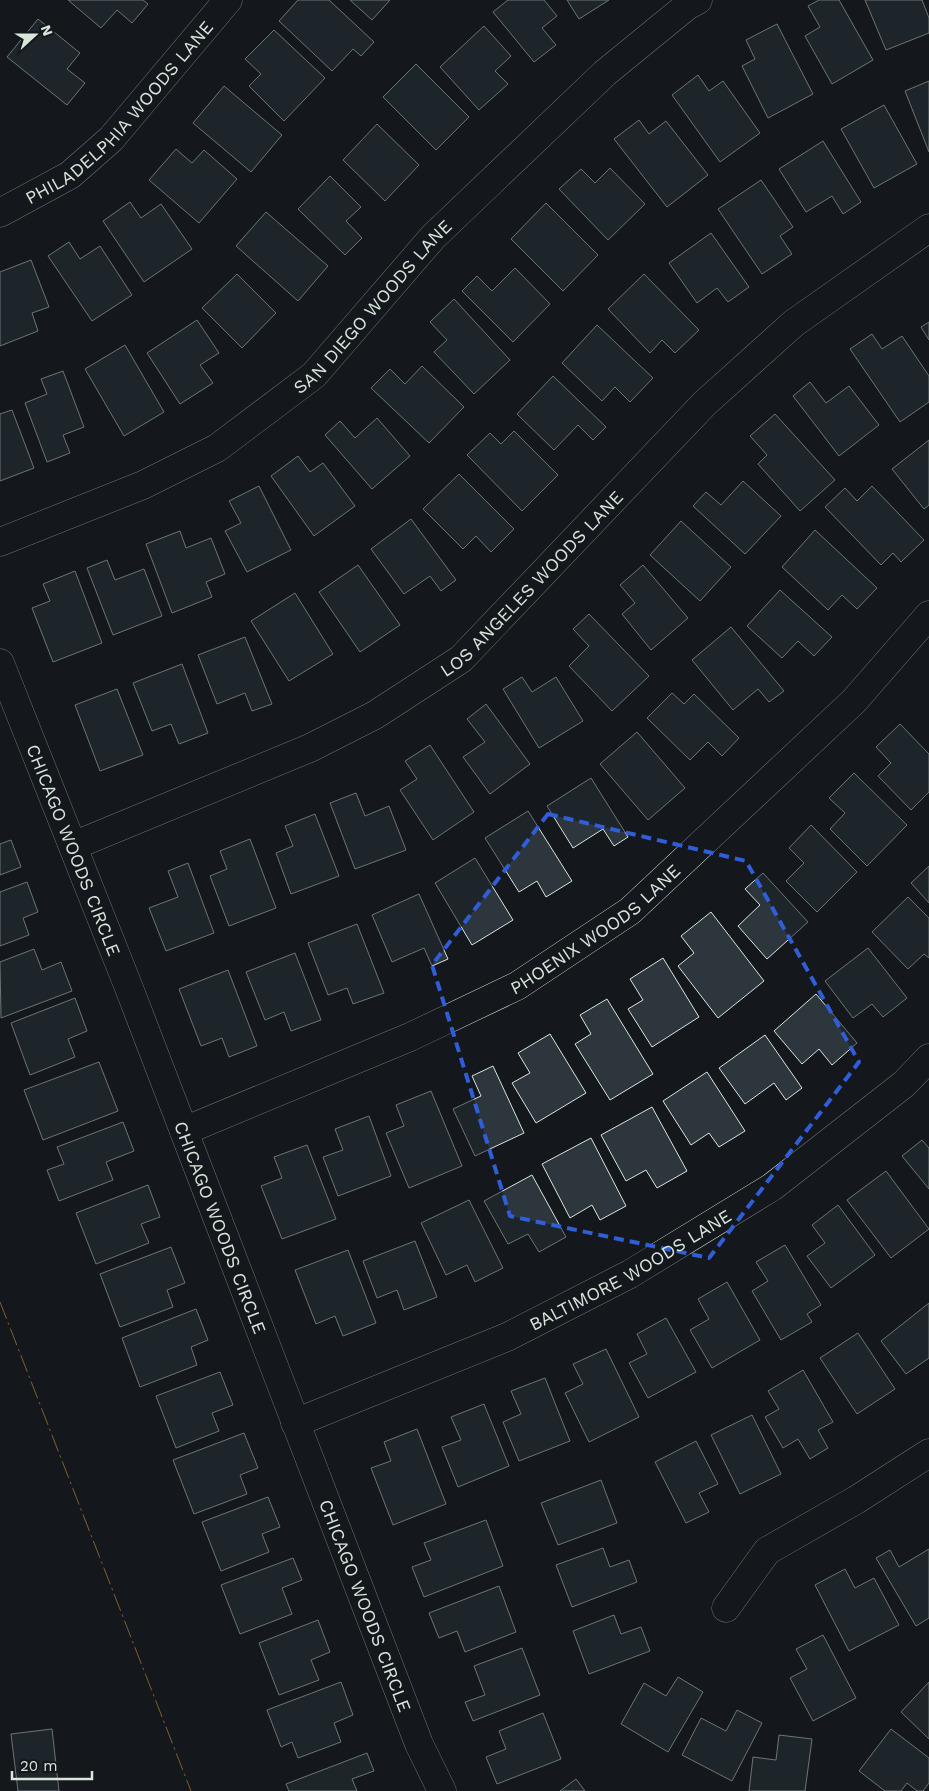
<svg xmlns="http://www.w3.org/2000/svg" width="929" height="1791" font-family="'Work Sans',sans-serif">
<style>
.building{fill:#2c363c;stroke:#d8e6dc}
.lines{fill:none;stroke-linecap:round;stroke-linejoin:round}
.minor-casing{stroke:#d8e6dc;stroke-width:29}
.minor{stroke:#14181c;stroke-width:28}
.power{stroke:#ffb74d;stroke-width:1;stroke-dasharray:18 4 2.5 4;stroke-linecap:butt}
.marked{fill:none;stroke:#305dd8;stroke-width:4;stroke-dasharray:10 6;stroke-linejoin:round}
.labels{text-anchor:middle;dominant-baseline:central;stroke-width:4;stroke-linejoin:round;paint-order:stroke}
.street-label{font-size:18px;fill:#d8e6dc;stroke:#14181c}
</style>
<rect width="100%" height="100%" fill="#14181c"/>
<!-- building -->
<g class="building">
<path d="M68,0H143L148,4L132,23L117,10L101,28Z"/>
<path d="M298,0H329L374,42L361,56L353,49L332,71L279,21Z"/>
<path d="M350,0H390L372,20Z"/>
<path d="M508,0H544L557,16L542,28L556,45L534,62L493,12Z"/>
<path d="M567,0H609L579,19Z"/>
<path d="M819,0H839L873,60L832,84L805,36L820,27L808,6Z"/>
<path d="M865,0H922L929,18V33L886,50Z"/>
<path d="M38,19L80,53L67,69L85,83L67,105L7,57Z"/>
<path d="M777,24L813,94L768,118L742,66L755,59L746,40Z"/>
<path d="M484,26L511,56L495,71L508,84L479,110L440,67Z"/>
<path d="M274,30L325,78L284,121L249,86L261,74L245,59Z"/>
<path d="M416,64L469,117L436,150L383,97Z"/>
<path d="M698,75L709,91L723,81L760,133L720,162L672,95Z"/>
<path d="M929,81V152L905,91Z"/>
<path d="M224,86L282,135L251,172L193,123Z"/>
<path d="M884,105L917,164L874,188L841,129Z"/>
<path d="M639,120L649,134L666,121L708,175L667,207L614,139Z"/>
<path d="M377,124L419,165L385,201L343,160Z"/>
<path d="M823,141L861,202L843,214L832,196L806,212L779,169Z"/>
<path d="M176,149L192,163L204,150L237,179L199,223L149,180Z"/>
<path d="M610,168L645,204L608,240L559,189L581,169L595,183Z"/>
<path d="M330,176L361,207L346,221L362,238L345,255L298,209Z"/>
<path d="M761,180L793,227L780,236L792,254L762,274L718,209Z"/>
<path d="M130,202L141,218L161,204L192,249L144,282L103,221Z"/>
<path d="M546,203L598,255L563,291L511,239Z"/>
<path d="M266,212L328,266L298,301L236,246Z"/>
<path d="M711,233L749,287L728,302L717,288L697,303L669,263Z"/>
<path d="M69,242L80,259L100,246L132,295L92,321L48,256Z"/>
<path d="M31,260L49,307L32,313L38,331L0,346V272Z"/>
<path d="M515,268L550,304L513,342L462,291L477,276L492,291Z"/>
<path d="M237,274L276,313L242,348L202,308Z"/>
<path d="M644,274L699,330L675,353L662,340L650,353L608,309Z"/>
<path d="M454,299L510,360L474,394L434,352L447,340L430,322Z"/>
<path d="M197,320L219,353L200,365L213,383L180,404L147,353Z"/>
<path d="M929,322V340L921,327Z"/>
<path d="M597,325L653,378L630,402L615,387L602,401L562,363Z"/>
<path d="M872,334L882,349L902,336L929,376V402L900,422L850,349Z"/>
<path d="M125,345L164,412L124,436L85,369Z"/>
<path d="M422,366L464,407L429,443L371,388L390,369L405,384Z"/>
<path d="M63,371L84,427L63,435L70,453L47,462L25,403L47,394L41,379Z"/>
<path d="M553,376L606,427L593,440L578,425L554,450L517,414Z"/>
<path d="M810,382L826,403L849,386L879,425L839,456L793,396Z"/>
<path d="M12,410L34,468L0,481V414Z"/>
<path d="M775,414L835,480L800,511L758,464L767,455L750,436Z"/>
<path d="M377,418L410,456L372,489L325,435L340,421L355,438Z"/>
<path d="M514,431L558,475L522,511L467,455L490,433L501,444Z"/>
<path d="M929,440V505L924,509L892,469Z"/>
<path d="M298,456L310,472L323,463L355,506L314,536L271,476Z"/>
<path d="M459,474L514,529L491,552L476,536L463,549L423,509Z"/>
<path d="M743,481L781,516L745,554L693,506L706,492L721,505Z"/>
<path d="M259,486L291,550L247,572L225,531L241,523L229,501Z"/>
<path d="M872,486L924,540L901,562L893,553L881,565L825,507L845,488L857,501Z"/>
<path d="M411,519L456,580L441,591L430,576L404,594L371,549Z"/>
<path d="M681,521L731,567L700,601L650,555Z"/>
<path d="M815,530L877,588L857,609L842,595L828,610L782,567Z"/>
<path d="M180,531L186,548L211,538L225,574L206,582L212,597L172,613L146,544Z"/>
<path d="M107,560L115,580L144,569L162,616L113,635L87,568Z"/>
<path d="M358,565L400,625L360,652L319,592Z"/>
<path d="M643,565L688,618L651,650L622,614L635,603L620,585Z"/>
<path d="M75,571L102,643L53,662L32,608L50,601L43,584Z"/>
<path d="M780,590L832,637L814,656L798,641L782,658L747,626Z"/>
<path d="M295,593L333,654L289,681L251,621Z"/>
<path d="M589,614L649,676L612,711L569,666L589,646L573,629Z"/>
<path d="M731,627L784,691L769,702L758,689L733,710L692,660Z"/>
<path d="M245,637L272,704L252,711L245,693L217,704L198,655Z"/>
<path d="M182,664L208,733L179,744L171,724L152,731L133,683Z"/>
<path d="M522,677L532,692L556,677L583,721L539,748L503,689Z"/>
<path d="M117,689L143,755L100,771L75,705Z"/>
<path d="M672,693L684,704L694,694L739,738L722,756L708,742L690,760L647,718Z"/>
<path d="M486,704L530,764L490,794L463,757L485,742L467,719Z"/>
<path d="M900,724L929,754V792L911,810L878,776L891,763L876,747Z"/>
<path d="M637,732L685,788L648,820L600,764Z"/>
<path d="M430,745L474,812L433,840L400,790L417,779L405,761Z"/>
<path d="M854,773L907,825L867,866L830,829L845,813L829,798Z"/>
<path d="M591,778L628,837L614,846L603,829L573,848L547,806Z"/>
<path d="M356,793L365,816L389,806L406,850L355,869L330,803Z"/>
<path d="M528,811L572,881L546,897L537,881L519,892L485,838Z"/>
<path d="M315,814L339,876L291,894L276,853L293,846L285,826Z"/>
<path d="M811,825L857,872L817,912L786,881L804,863L789,848Z"/>
<path d="M250,839L276,908L229,926L210,876L227,869L220,851Z"/>
<path d="M11,840L21,867L0,875V844Z"/>
<path d="M475,858L513,920L472,945L435,883Z"/>
<path d="M188,863L214,933L166,951L149,908L178,897L168,871Z"/>
<path d="M929,866V903L911,883Z"/>
<path d="M763,873L808,922L767,959L738,926L760,905L745,889Z"/>
<path d="M27,882L38,912L23,918L29,935L0,946V892Z"/>
<path d="M419,894L448,959L432,966L424,948L392,962L372,915Z"/>
<path d="M908,897L929,918V958L924,954L908,969L872,932Z"/>
<path d="M711,912L764,981L718,1018L678,966L694,953L681,936Z"/>
<path d="M357,924L384,993L353,1004L347,988L328,995L308,943Z"/>
<path d="M868,948L907,998L883,1017L872,1004L853,1018L825,981Z"/>
<path d="M34,949L42,970L61,962L72,991L1,1018L0,962Z"/>
<path d="M295,953L321,1020L291,1031L284,1012L265,1020L246,972Z"/>
<path d="M663,958L699,1017L652,1047L628,1009L643,1000L630,979Z"/>
<path d="M228,970L257,1046L229,1057L222,1038L201,1046L179,989Z"/>
<path d="M816,994L857,1043L832,1065L819,1049L802,1064L774,1031Z"/>
<path d="M75,998L87,1031L68,1039L75,1057L30,1075L11,1023Z"/>
<path d="M607,999L653,1074L610,1100L575,1044L591,1034L580,1015Z"/>
<path d="M550,1034L586,1093L536,1123L512,1083L530,1073L518,1053Z"/>
<path d="M765,1035L802,1088L786,1100L774,1083L745,1104L719,1068Z"/>
<path d="M99,1062L118,1111L43,1140L24,1090Z"/>
<path d="M493,1066L524,1133L475,1156L453,1109L481,1096L472,1076Z"/>
<path d="M707,1072L745,1131L719,1147L709,1133L691,1145L663,1101Z"/>
<path d="M431,1091L462,1166L409,1188L386,1133L404,1126L396,1105Z"/>
<path d="M652,1107L687,1171L657,1188L646,1170L626,1181L601,1135Z"/>
<path d="M369,1116L391,1176L338,1196L323,1157L343,1150L335,1129Z"/>
<path d="M123,1122L134,1151L106,1162L113,1180L59,1201L47,1170L64,1164L57,1147Z"/>
<path d="M591,1138L626,1206L600,1220L592,1205L570,1218L542,1164Z"/>
<path d="M922,1140L929,1148V1189L902,1156Z"/>
<path d="M307,1145L336,1219L282,1239L261,1186L282,1178L274,1157Z"/>
<path d="M886,1171L929,1229L891,1258L847,1200Z"/>
<path d="M532,1175L566,1237L539,1252L528,1234L508,1244L484,1201Z"/>
<path d="M148,1185L160,1217L141,1224L149,1243L96,1264L76,1213Z"/>
<path d="M469,1200L503,1268L475,1282L467,1265L446,1275L421,1223Z"/>
<path d="M838,1205L875,1255L831,1288L807,1256L825,1243L812,1225Z"/>
<path d="M415,1241L437,1297L404,1310L397,1290L377,1298L363,1261Z"/>
<path d="M785,1245L821,1305L807,1314L812,1322L781,1340L752,1291L768,1281L756,1262Z"/>
<path d="M171,1247L185,1283L167,1290L173,1307L120,1327L100,1274Z"/>
<path d="M348,1250L376,1323L343,1336L335,1316L316,1324L295,1270Z"/>
<path d="M727,1282L760,1340L712,1368L690,1330L709,1319L698,1299Z"/>
<path d="M929,1303V1358L906,1374L881,1341Z"/>
<path d="M196,1309L208,1340L191,1347L197,1365L140,1387L122,1338Z"/>
<path d="M666,1318L696,1372L648,1398L629,1363L647,1354L637,1334Z"/>
<path d="M858,1333L895,1389L857,1414L820,1358Z"/>
<path d="M606,1349L639,1417L589,1442L565,1393L583,1384L573,1364Z"/>
<path d="M803,1370L833,1422L818,1430L828,1448L810,1459L798,1439L783,1448L765,1417L779,1409L768,1391Z"/>
<path d="M220,1372L233,1405L212,1413L219,1431L176,1448L156,1396Z"/>
<path d="M545,1378L570,1441L519,1461L503,1422L521,1414L511,1391Z"/>
<path d="M484,1404L509,1466L458,1487L442,1447L461,1440L451,1417Z"/>
<path d="M752,1415L781,1474L740,1494L711,1435Z"/>
<path d="M417,1429L446,1504L393,1525L371,1468L391,1461L384,1442Z"/>
<path d="M244,1433L258,1468L240,1475L247,1494L194,1514L173,1460Z"/>
<path d="M696,1441L718,1484L699,1493L709,1512L686,1523L655,1462Z"/>
<path d="M601,1480L617,1523L558,1545L541,1503Z"/>
<path d="M268,1497L280,1527L262,1534L269,1552L221,1571L202,1522Z"/>
<path d="M486,1520L503,1566L424,1597L412,1567L431,1560L424,1543Z"/>
<path d="M603,1548L610,1567L629,1560L637,1582L572,1607L556,1565Z"/>
<path d="M929,1549V1618L916,1626L876,1558L890,1550L899,1567Z"/>
<path d="M293,1558L302,1580L282,1588L292,1614L240,1634L221,1585Z"/>
<path d="M845,1569L855,1588L874,1578L899,1625L849,1651L815,1585Z"/>
<path d="M499,1586L516,1632L465,1652L457,1631L439,1638L429,1613Z"/>
<path d="M614,1615L621,1634L641,1627L650,1651L589,1674L573,1631Z"/>
<path d="M318,1620L330,1652L311,1660L319,1680L279,1695L259,1643Z"/>
<path d="M823,1635L856,1698L813,1721L790,1678L807,1669L796,1649Z"/>
<path d="M522,1648L540,1695L473,1721L465,1702L485,1695L474,1666Z"/>
<path d="M678,1677L703,1692L668,1752L621,1724L644,1683L666,1696Z"/>
<path d="M341,1682L353,1715L334,1723L341,1742L298,1758L292,1742L281,1747L267,1710Z"/>
<path d="M929,1682V1739L901,1712Z"/>
<path d="M737,1710L762,1723L732,1781L682,1755L701,1718L726,1731Z"/>
<path d="M543,1713L561,1759L497,1784L486,1757L506,1749L499,1731Z"/>
<path d="M52,1729L59,1791H18L11,1734Z"/>
<path d="M891,1729L929,1758V1783L923,1791H917L907,1783L901,1791H885L859,1771Z"/>
<path d="M779,1735L812,1739L805,1791H749L753,1757L776,1760Z"/>
<path d="M367,1753L374,1771L352,1779L357,1791H289L286,1784Z"/>
<path d="M576,1779L585,1791H560Z"/>
</g>
<g class="lines">
<defs>
<g id="minor">
<path id="s1" d="M0,213L70,175L111,139L228,0"/>
<path id="s2" d="M0,542L143,485L217,448L314,375L433,237L605,73L687,6L698,0"/>
<path id="s3" d="M0,663L129,988L419,1744L442,1791"/>
<path id="s4" d="M73,846L310,748L375,715L461,659L705,403L794,323L929,228"/>
<path id="s5" d="M184,1131L410,1037L517,986L630,911L854,701L929,615"/>
<path id="s6" d="M295,1423L507,1337L630,1274L772,1187L904,1084L929,1058"/>
<path d="M726,1608L767,1551L856,1500L929,1453"/>
</g>
</defs>
<!-- minor casing -->
<use href="#minor" class="minor-casing"/>
<!-- minor -->
<use href="#minor" class="minor"/>
<!-- power -->
<path class="power" d="M0,1302L191,1791"/>
</g>
<!-- marked area -->
<path d="M0 0H929V1791H0ZM548,814L746,861L859,1062L709,1258L510,1216L432,965Z" fill="#14181c" fill-opacity=".55" fill-rule="evenodd"/>
<path class="marked" d="M548,814L746,861L859,1062L709,1258L510,1216L432,965Z"/>
<g class="labels">
<!-- street labels -->
<g class="street-label">
<text stroke="none"><textPath href="#s1" startOffset="158">PHILADELPHIA WOODS LANE</textPath></text>
<text stroke="none"><textPath href="#s2" startOffset="448">SAN DIEGO WOODS LANE</textPath></text>
<text stroke="none"><textPath href="#s4" startOffset="535">LOS ANGELES WOODS LANE</textPath></text>
<text stroke="none"><textPath href="#s3" startOffset="201">CHICAGO WOODS CIRCLE</textPath></text>
<text stroke="none"><textPath href="#s5" startOffset="460">PHOENIX WOODS LANE</textPath></text>
<text stroke="none"><textPath href="#s3" startOffset="606">CHICAGO WOODS CIRCLE</textPath></text>
<text stroke="none"><textPath href="#s6" startOffset="369">BALTIMORE WOODS LANE</textPath></text>
<text stroke="none"><textPath href="#s3" startOffset="1011">CHICAGO WOODS CIRCLE</textPath></text>
</g>
</g>
<!-- north arrow -->
<g transform="translate(35 35) rotate(69)" stroke="#14181c" stroke-width="4" paint-order="stroke">
<path d="M0-4L9 19L0 12L-9 19Z" fill="#d8e6dc"/>
<text y="-8" font-size="14" font-weight="bold" text-anchor="middle" fill="#d8e6dc">N</text>
</g>
<!-- scale -->
<path d="M12 1771v8h80v-8" fill="none" stroke="#d8e6dc" stroke-width="2.5"/>
<text x="20" y="1771" font-size="15" fill="#d8e6dc" stroke="#14181c" stroke-width="4" paint-order="stroke">20 m</text>
</svg>
